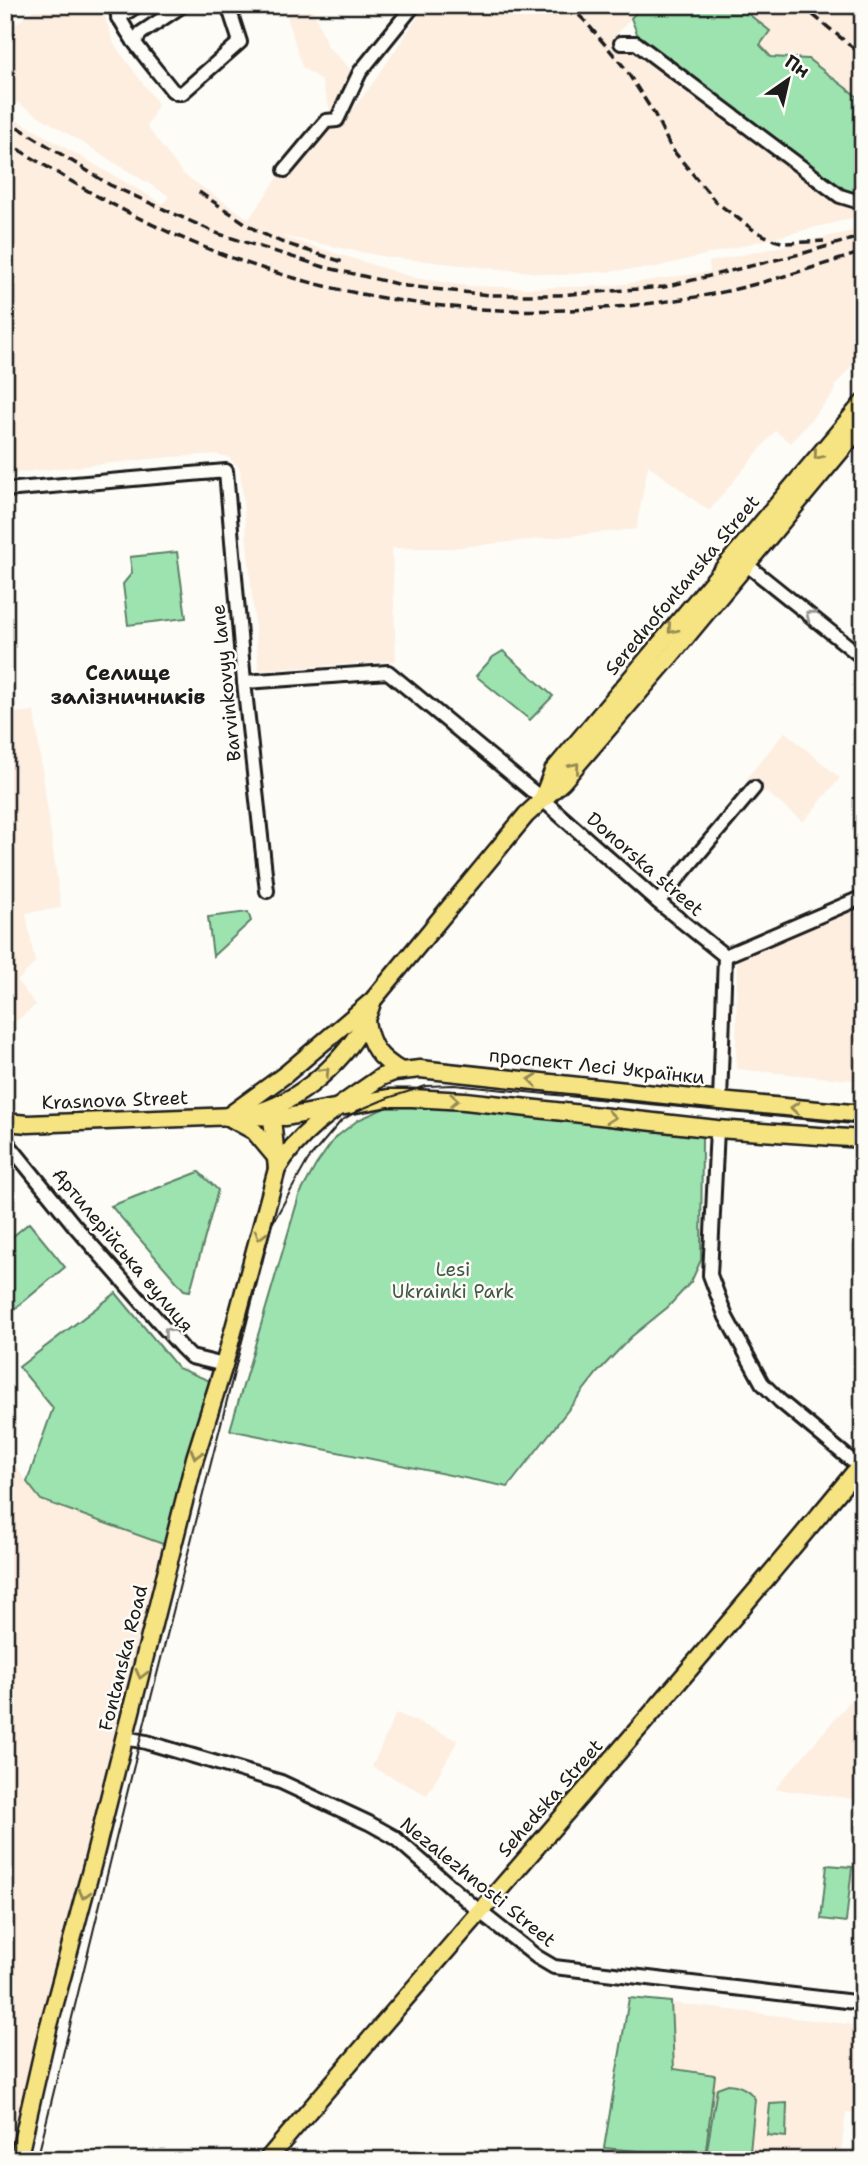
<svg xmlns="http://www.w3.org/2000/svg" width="868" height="2165" font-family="'Shantell Sans',sans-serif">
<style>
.built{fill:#fdeee0}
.green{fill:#9de3b0;stroke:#5c8066;stroke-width:2}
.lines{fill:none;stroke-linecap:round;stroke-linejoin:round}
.minor-casing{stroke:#1c1c1c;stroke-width:18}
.major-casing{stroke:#1c1c1c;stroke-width:21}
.minor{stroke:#fdfcf7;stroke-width:12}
.major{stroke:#f6e381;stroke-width:16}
.tram{stroke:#1c1c1c;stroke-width:2}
.rail{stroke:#1c1c1c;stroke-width:3.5;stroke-dasharray:10 5;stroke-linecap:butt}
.oneway{stroke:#948954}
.oneway2{stroke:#989794}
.labels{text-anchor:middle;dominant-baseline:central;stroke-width:5;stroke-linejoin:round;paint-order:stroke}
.street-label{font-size:19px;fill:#1c1c1c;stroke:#fdfcf7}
.park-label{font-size:19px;fill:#435848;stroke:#fdfcf7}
.neighbourhood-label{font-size:21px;font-weight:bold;fill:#1c1c1c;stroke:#fdfcf7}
</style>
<rect width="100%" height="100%" fill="#fdfcf7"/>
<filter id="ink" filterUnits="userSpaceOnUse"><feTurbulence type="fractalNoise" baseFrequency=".0143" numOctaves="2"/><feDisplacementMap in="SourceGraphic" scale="14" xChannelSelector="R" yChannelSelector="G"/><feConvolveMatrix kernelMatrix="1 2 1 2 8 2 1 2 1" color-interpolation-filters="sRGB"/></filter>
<g filter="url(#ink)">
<!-- built -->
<g class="built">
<path d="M40,5H101L114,44L158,104L147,127L183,174L249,219L280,175L287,178L330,125H340L371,86L426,5H643L613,38L861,216L652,268L559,275L386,257L277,235L415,278L467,286L532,288L609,286L710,272L709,262L863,229V352L834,387L836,390L791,443L775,431L709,511L648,465L636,529L451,548H392L396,661L259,670L240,468L227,456H219L218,454L170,457L5,474V113L163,204L169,196L5,95V33Z"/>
<path d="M284,5H311L328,47L353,72L332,116L321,80L302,67Z"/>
<path d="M737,5H863V99L808,59L756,56L762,47L740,31L751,17Z"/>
<path d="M34,711L61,908L26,913L35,963L17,981L36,1005L5,1030V714Z"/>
<path d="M785,732L840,778L803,822L765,791L763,793L746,779Z"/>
<path d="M863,907V1081L736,1069L737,955Z"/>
<path d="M5,1453L41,1500L171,1547L15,2160H5Z"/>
<path d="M863,1686V1800L775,1789Z"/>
<path d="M396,1713L458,1740L427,1795L372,1767Z"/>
<path d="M629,1998L863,2026V2114L846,2112L840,2160H705V2157L604,2148Z"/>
</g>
<!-- green -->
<g class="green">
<path d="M643,5H737L770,31L760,45L771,57L808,59L863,101V196L854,195L833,186L638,36L631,18Z"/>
<path d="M177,552L186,618L128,625L123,584L132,573L130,557Z"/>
<path d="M503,651L553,696L530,720L476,676L493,657Z"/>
<path d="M248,912L251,921L213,956L208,917Z"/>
<path d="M434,1106L701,1134L702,1137L701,1260L691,1282L668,1307L631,1337L597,1373L508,1487L230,1430L299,1196L316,1165L335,1138L358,1120L387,1107Z"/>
<path d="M199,1172L218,1190L190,1291L184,1290L111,1206Z"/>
<path d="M29,1223L65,1267L5,1317V1243Z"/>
<path d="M116,1293L178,1368L215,1383L171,1547L41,1500L27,1482L53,1408L19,1367Z"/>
<path d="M827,1865L852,1867L846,1922L821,1919Z"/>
<path d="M629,1998L671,2002L674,2069L715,2075L705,2157L604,2148Z"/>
<path d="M728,2084C740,2085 749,2089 755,2099L750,2152L746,2160H714L707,2150L717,2088Z"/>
<path d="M787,2103L786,2137L767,2135L770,2104Z"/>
</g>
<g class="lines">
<defs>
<g id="minor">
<path d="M114,5C126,37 151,63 172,90L177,93H182L240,42L228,5"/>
<path d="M118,18L138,5"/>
<path d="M134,42L141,33L183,5"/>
<path d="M621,43H636L840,196L863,203"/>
<path d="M285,170L326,121L337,120L360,72L414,5"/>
<path d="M5,490L226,471L244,682L267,891"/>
<path d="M746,564L863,658"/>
<path d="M244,682L388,672L543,800L658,902L725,956"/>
<path d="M658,902L754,788"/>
<path d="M725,956L863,897"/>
<path d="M720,1101L725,956"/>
<path d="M717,1129L710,1275L726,1317L762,1383L780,1401L863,1470"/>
<path d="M5,1140L74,1225L182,1348L191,1357L224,1365"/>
<path d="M125,1738L146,1742L281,1782L369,1823L394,1837L479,1911L537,1957L554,1967L863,2003"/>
</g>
<g id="major">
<path d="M543,797L553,771L863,403"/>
<path d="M366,1021C370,1047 379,1058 401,1071"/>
<path d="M273,1109L272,1118L277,1169"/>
<path d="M259,1112C306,1098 358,1050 372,1003"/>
<path d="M248,1116L286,1117L388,1098H412L465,1101L717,1129L863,1139"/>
<path d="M227,1117L286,1074L373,1000L526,815L563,781L672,654L863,424"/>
<path d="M232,1119L254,1131L275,1156"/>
<path d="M5,1122L28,1124L234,1116"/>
<path d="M18,2160L48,2029L92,1866L195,1458L224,1365L277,1169C300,1129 344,1103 381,1077L394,1072L420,1069L730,1102L863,1114"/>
<path d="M267,2160C465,1926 669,1699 863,1462"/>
</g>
</defs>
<!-- minor casing -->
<use href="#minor" class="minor-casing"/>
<!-- major casing -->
<use href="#major" class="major-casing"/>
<!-- minor -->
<use href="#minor" class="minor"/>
<!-- major -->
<use href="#major" class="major"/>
<!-- tram -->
<path class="tram" d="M37,2160L140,1741L272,1224L308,1160L341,1121L357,1111L388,1098L426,1086L454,1085L863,1125"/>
<!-- rail -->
<g class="rail">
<path d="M568,5L585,21L624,67L655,115L671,148L716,202L755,231L774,240L784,243L824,241"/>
<path d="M801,5L863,56"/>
<path d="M5,119L110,185L219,234L324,267L406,286L490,295H559L664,287L804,253L863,236"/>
<path d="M5,141C47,167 89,193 133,215C291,295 461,324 636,305C670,301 703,297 736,289C778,279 821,265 863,252"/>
<path d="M199,192L257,231L281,242L346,263"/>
</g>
</g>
<!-- one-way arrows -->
<defs><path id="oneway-chevron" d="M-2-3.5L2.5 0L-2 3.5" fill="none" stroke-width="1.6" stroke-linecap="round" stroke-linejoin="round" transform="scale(1.75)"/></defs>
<g class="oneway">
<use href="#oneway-chevron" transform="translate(818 455) rotate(130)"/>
<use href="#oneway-chevron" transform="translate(672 629) rotate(130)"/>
<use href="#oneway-chevron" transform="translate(575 767) rotate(-50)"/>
<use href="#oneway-chevron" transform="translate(325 1072) rotate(-46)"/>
<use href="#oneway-chevron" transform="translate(533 1080) rotate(-174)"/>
<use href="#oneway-chevron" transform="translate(454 1100) rotate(3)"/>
<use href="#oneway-chevron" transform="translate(795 1108) rotate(-175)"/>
<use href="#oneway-chevron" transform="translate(611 1117) rotate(6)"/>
<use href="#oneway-chevron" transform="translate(260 1235) rotate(105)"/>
<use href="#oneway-chevron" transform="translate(196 1454) rotate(106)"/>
<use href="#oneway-chevron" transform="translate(141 1674) rotate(104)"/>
<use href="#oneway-chevron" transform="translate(84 1894) rotate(105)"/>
</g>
<g class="oneway2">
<use href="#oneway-chevron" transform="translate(810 615) rotate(-141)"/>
<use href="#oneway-chevron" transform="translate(168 1332) rotate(-130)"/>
</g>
</g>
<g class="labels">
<!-- street labels -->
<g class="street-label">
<text transform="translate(682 585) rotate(-50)">Serednofontanska Street</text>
<text transform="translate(226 683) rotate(-96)">Barvinkovyy lane</text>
<text transform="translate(645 864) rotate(41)">Donorska street</text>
<text transform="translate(597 1066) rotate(6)">проспект Лесі Українки</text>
<text transform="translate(115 1100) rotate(-2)">Krasnova Street</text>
<text transform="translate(123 1250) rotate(50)">Артилерійська вулиця</text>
<text transform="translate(123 1658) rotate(-76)">Fontanska Road</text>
<text transform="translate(550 1798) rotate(-49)">Sehedska Street</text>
<text transform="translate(478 1882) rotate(39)">Nezalezhnosti Street</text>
</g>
<!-- park labels -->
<g class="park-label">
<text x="453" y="1269">Lesi<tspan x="453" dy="22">Ukrainki Park</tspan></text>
</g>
<!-- neighbourhood labels -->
<g class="neighbourhood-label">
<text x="128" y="673">Селище<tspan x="128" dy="24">залізничників</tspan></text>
</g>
</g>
<!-- margin -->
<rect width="868" height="2165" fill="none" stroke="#fdfcf7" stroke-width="28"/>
<rect x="14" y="14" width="840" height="2137" fill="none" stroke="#1c1c1c" stroke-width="2.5" filter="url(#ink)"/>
<!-- north arrow -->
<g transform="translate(788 80) rotate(34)" stroke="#fdfcf7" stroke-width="5" paint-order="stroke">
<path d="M0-5L12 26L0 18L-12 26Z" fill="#1c1c1c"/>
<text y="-10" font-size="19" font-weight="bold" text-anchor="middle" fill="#1c1c1c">Пн</text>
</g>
</svg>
